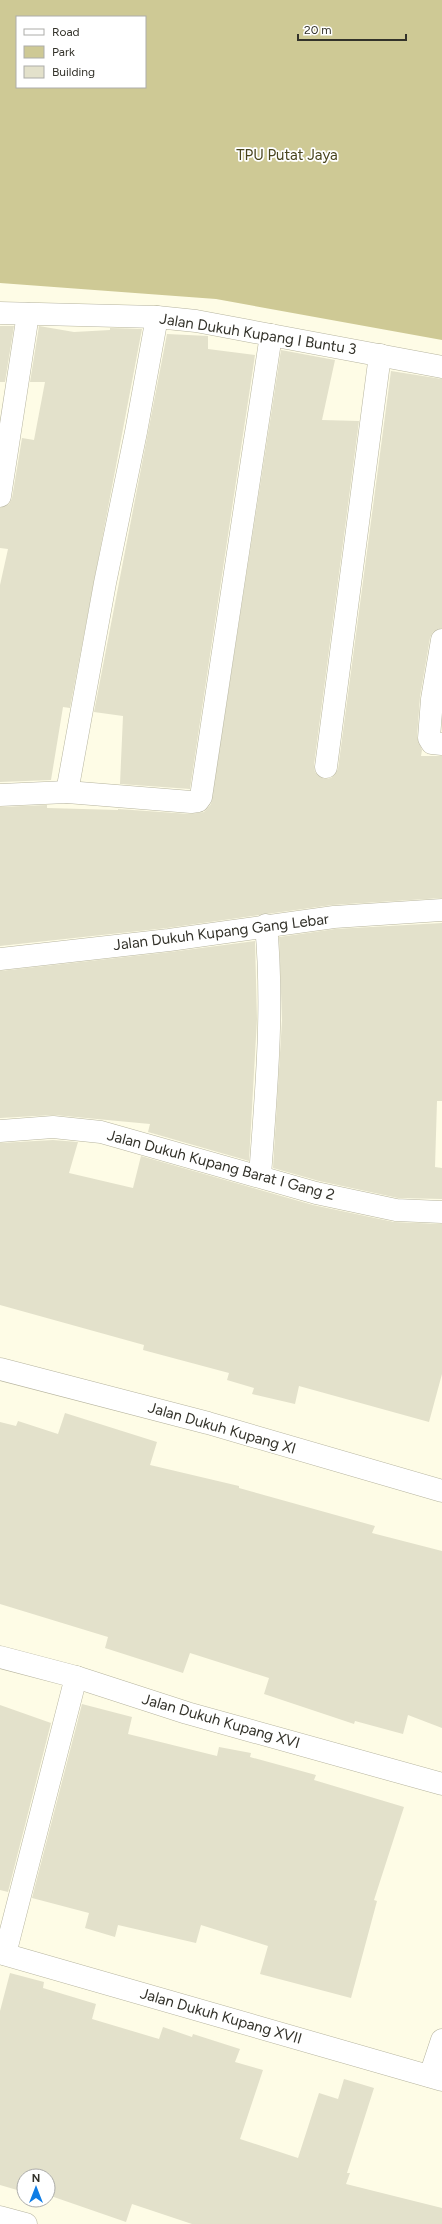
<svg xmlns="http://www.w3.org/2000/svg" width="442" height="2224" font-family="Figtree,sans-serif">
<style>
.green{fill:#cec995;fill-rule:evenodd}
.building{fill:#e3e1cb}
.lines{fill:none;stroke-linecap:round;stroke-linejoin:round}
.minor-casing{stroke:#b6b49f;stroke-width:23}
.minor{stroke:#fff;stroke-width:22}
.labels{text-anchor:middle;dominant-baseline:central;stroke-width:3.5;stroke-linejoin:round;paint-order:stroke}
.park-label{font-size:15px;fill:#48441d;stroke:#fff}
.street-label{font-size:15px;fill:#33322a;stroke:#fff}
</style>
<rect width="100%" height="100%" fill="#fefce6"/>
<!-- green -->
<path class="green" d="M0,0H442V340L216,299L0,283ZM17,17H145V87H17Z"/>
<!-- building -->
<g class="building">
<path d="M0,326H14L5,382H0Z"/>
<path d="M39,326L74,332L110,330V328L142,329L70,708L63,707L51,780L0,782V585L8,549L0,548V508L9,504L12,498L22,438L34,440L45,382H30Z"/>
<path d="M167,334L208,336V349L255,355L190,789L120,784L123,716L94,712Z"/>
<path d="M281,350L335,360L322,420L359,421L314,765L315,772L324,779L331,778L338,769L391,371L442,379V628L433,632L430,638L420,697L417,737L422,750L421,756H442V898L332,905L167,928L0,946V807L47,805V808L118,810V809L190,814L204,812L211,804Z"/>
<path d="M442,923V1101H437L435,1167L442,1168V1199L398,1198L319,1181L273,1168L282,1020L279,937L335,929Z"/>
<path d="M255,941L257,1019L249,1161L148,1132L150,1124L54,1115L0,1118V971L170,952Z"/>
<path d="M53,1140L78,1142L69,1173L133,1188L141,1156L313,1205L394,1222L442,1224V1374L429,1422L299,1386L295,1404L252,1394L254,1388L227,1380L229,1373L143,1350L144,1345L0,1305V1143Z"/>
<path d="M65,1413L157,1442L150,1465L239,1486V1488L375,1526L372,1533L442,1551V1728L408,1715L403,1734L355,1721L354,1724L264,1694L269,1678L190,1653L183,1673L105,1648L108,1637L0,1604V1422L16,1426L18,1421L58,1434Z"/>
<path d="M82,1704L132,1717L128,1734L217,1756L219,1747L251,1753L250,1757L316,1775L314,1780L404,1807L374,1900L377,1901L351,1998L260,1974L268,1946L201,1925L196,1943L118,1925L115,1937L85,1928L89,1913L32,1898Z"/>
<path d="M0,1705L51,1723L8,1892L0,1890Z"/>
<path d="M10,1973L44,1982L43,1988L96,2004L92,2019L159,2039L163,2027L192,2037L193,2034L240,2049L235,2062L263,2070L240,2139L298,2158L319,2093L338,2099L344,2079L374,2088L347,2173H350L346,2184L442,2208V2224H192L132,2204L126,2222L48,2195V2176H24V2192L0,2185V2011Z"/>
</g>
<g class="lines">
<defs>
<g id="minor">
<path d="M0,313L157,317L196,321L442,367"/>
<path d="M0,496L28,314"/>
<path d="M442,640L432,699L429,738L432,743L442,744"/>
<path d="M326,767L380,355"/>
<path d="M67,792L105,583L136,432L157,317"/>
<path d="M0,795L67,792L191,802L198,801L201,797L271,335"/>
<path d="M0,959L169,940L334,917L442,910"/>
<path d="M0,1131L53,1127L101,1132L316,1193L396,1210L442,1212"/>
<path d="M260,1176C266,1093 274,1009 266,925"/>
<path d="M0,1369L208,1423L442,1491"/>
<path d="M0,1657L76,1677L187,1713L442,1784"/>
<path d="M0,1953L442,2080"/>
<path d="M5,1954L76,1677"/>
<path d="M430,2076L442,2040"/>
<path d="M0,2217L26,2224"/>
</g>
</defs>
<!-- minor casing -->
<use href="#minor" class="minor-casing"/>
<!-- minor -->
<use href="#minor" class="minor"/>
</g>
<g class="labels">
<!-- park labels -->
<g class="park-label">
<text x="287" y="155">TPU Putat Jaya</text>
</g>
<!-- street labels -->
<g class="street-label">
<text transform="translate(258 334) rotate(9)">Jalan Dukuh Kupang I Buntu 3</text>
<text transform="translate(221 932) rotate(-7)">Jalan Dukuh Kupang Gang Lebar</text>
<text transform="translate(221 1165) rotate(15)">Jalan Dukuh Kupang Barat I Gang 2</text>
<text transform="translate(222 1428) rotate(16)">Jalan Dukuh Kupang XI</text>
<text transform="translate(221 1721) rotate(16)">Jalan Dukuh Kupang XVI</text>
<text transform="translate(221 2016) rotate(16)">Jalan Dukuh Kupang XVII</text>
</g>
</g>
<!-- legend -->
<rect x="16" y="16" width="130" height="72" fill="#ffffff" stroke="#adadaa"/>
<rect x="24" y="29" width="20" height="6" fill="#ffffff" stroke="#adadaa"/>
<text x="52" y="36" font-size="12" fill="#33322a">Road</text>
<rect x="24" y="46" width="20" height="12" fill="#cec995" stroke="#adadaa"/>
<text x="52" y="56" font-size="12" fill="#33322a">Park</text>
<rect x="24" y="66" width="20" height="12" fill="#e3e1cb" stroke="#adadaa"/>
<text x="52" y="76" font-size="12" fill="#33322a">Building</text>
<!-- north arrow -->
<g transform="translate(36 2188)"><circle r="19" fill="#ffffff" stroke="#adadaa"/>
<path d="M0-3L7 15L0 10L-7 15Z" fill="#0f7de5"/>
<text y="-6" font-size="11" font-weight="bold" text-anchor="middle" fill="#33322a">N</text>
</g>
<!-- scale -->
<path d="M298 34v6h108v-6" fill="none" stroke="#33322a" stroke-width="2"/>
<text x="304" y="34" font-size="12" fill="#33322a" stroke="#ffffff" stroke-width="3" paint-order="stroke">20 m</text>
</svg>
